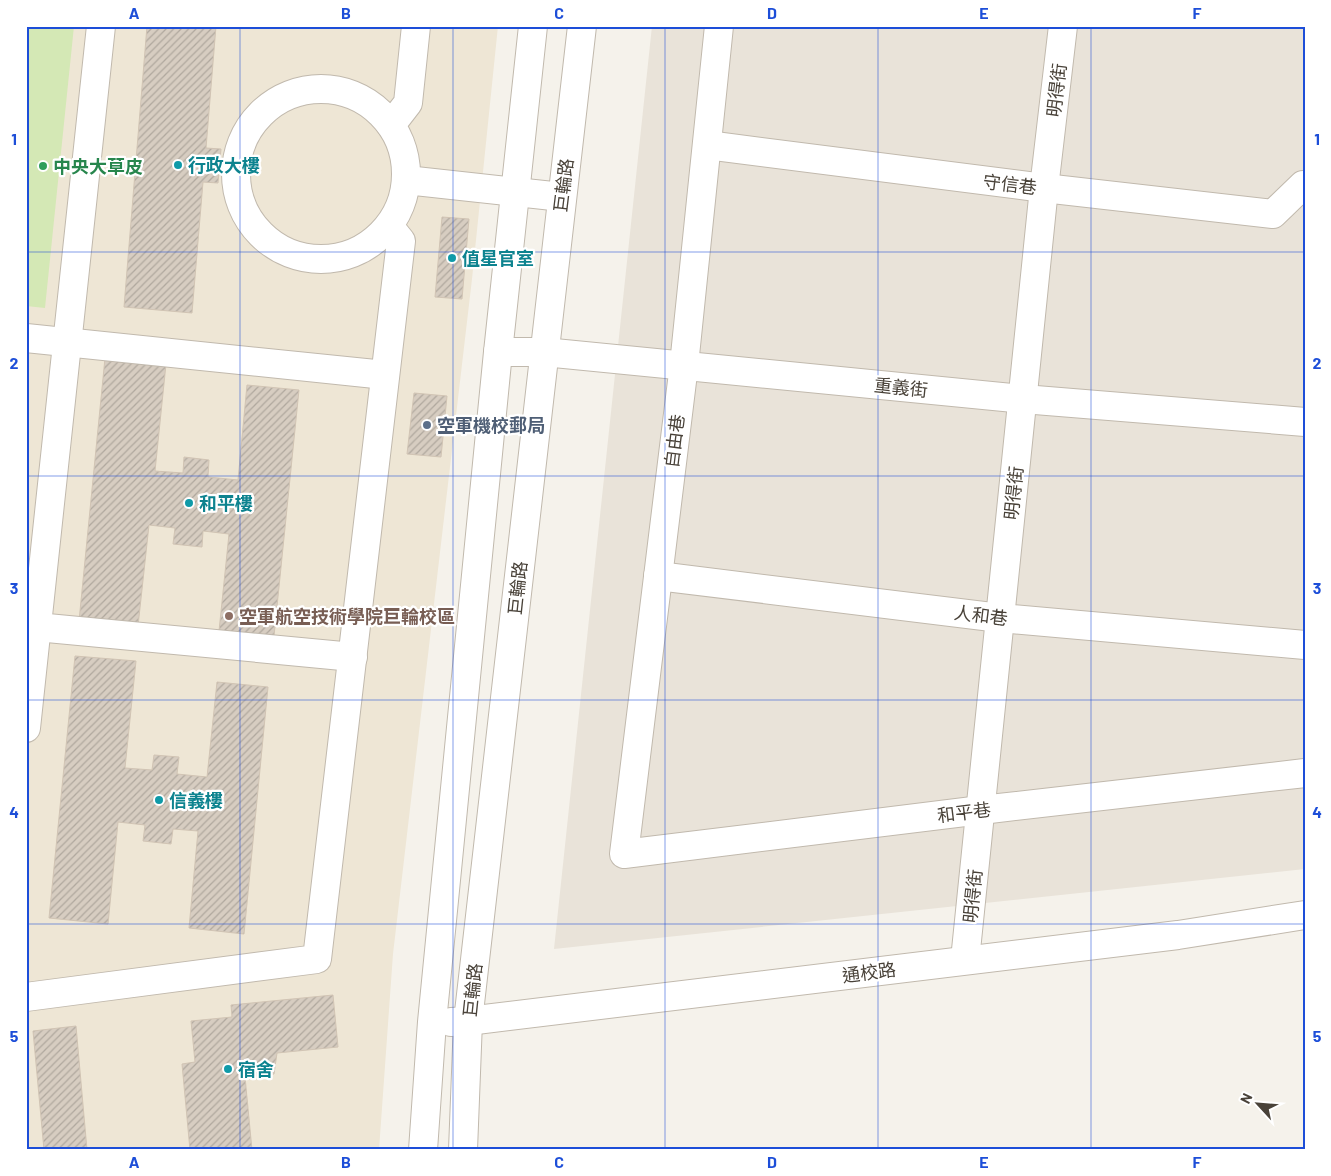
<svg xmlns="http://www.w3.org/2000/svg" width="1331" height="1176" font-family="Barlow,'Noto Sans TC',sans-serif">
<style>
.residential{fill:#e9e3d9}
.education{fill:#eee6d5}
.garden{fill:#d4e8b5}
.building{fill:url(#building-hatch);stroke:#d1c4b4}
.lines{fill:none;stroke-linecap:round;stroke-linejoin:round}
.minor-casing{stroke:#c1b9ad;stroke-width:30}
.minor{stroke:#fff;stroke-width:28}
.grid{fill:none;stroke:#1d4ed8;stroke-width:1;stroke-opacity:0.55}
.culture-dot{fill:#0f9aa8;stroke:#fff;stroke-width:2}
.leisure-dot{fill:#2e9e5b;stroke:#fff;stroke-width:2}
.service-dot{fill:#5c6f8a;stroke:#fff;stroke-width:2}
.education-dot{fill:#8d6e63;stroke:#fff;stroke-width:2}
.labels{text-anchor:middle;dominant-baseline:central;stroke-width:4.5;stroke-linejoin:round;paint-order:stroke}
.street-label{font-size:18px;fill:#494239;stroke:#fff}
.culture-label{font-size:18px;font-weight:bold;fill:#0d838f;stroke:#fff;text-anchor:start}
.leisure-label{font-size:18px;font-weight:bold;fill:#27864d;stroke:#fff;text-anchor:start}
.service-label{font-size:18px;font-weight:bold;fill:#4e5e75;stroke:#fff;text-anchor:start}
.education-label{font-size:18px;font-weight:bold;fill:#785e54;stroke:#fff;text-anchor:start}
.neatline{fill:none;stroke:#1d4ed8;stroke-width:2}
.grid-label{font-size:16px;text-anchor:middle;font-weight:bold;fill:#1d4ed8}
</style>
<defs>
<pattern id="building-hatch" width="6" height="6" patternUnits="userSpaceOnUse" patternTransform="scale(1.25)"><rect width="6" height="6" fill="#d7cdc1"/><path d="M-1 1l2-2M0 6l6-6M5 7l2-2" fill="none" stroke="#b0a89e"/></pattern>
</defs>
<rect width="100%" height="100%" fill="#f5f2eb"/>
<!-- residential -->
<path class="residential" d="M652,26H1305V869L554,949Z"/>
<!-- education -->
<path class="education" d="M26,26H498L472,279L393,954L379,1150H26Z"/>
<!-- garden -->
<path class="garden" d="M26,26H74L45,308L26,306Z"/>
<!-- building -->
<g class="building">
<path d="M147,26H216L206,148L221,149L218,183L203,182L192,313L124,307Z"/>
<path d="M442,217L469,219L462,299L435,297Z"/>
<path d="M105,358L166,364L155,471L183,473L184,457L209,460L208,477L238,480L247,385L299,390L274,636L219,631L229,534L203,531L202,547L173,544L175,528L149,525L138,626L79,621Z"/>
<path d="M414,393L447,396L441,457L407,454Z"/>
<path d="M75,656L136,661L125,768L152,770L154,755L179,757L177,774L207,777L217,682L268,687L244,934L189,928L198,831L173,829L171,844L143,841L145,825L118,822L108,924L49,918Z"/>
<path d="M333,995L338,1047L277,1053L274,1074L245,1077L252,1150H190L182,1064L195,1062L191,1021L232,1017L231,1005Z"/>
<path d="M76,1026L87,1150H44L33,1031Z"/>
</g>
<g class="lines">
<defs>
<g id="minor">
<path d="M719,26L684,365L624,854L981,810L1305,773"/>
<circle cx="321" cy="174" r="85"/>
<path d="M391,125L408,103L416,26"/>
<path d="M707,145L1044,188L1273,214L1303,185"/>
<path d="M406,180L562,197"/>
<path d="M26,338L385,375"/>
<path d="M498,352H544L1023,399L1305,422"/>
<path d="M658,576L1000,618L1305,645"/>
<path d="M26,626L353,657"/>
<path d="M26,728L101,26"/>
<path d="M965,960L1044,188L1063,26"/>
<path d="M26,997L317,959L401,241L389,226"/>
<path d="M451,1022L468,1021L1178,935L1305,915"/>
<path d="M423,1150L432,1022L498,352L533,26"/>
<path d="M463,1150L468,1021L582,26"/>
</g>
</defs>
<!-- minor casing -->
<use href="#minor" class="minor-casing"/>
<!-- minor -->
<use href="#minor" class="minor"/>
</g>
<!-- grid -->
<path class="grid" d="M240,26V1150M453,26V1150M665,26V1150M878,26V1150M1091,26V1150M26,252H1305M26,476H1305M26,700H1305M26,924H1305"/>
<!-- markers -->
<g class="culture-dot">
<circle cx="178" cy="165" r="5"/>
<circle cx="452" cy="258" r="5"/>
<circle cx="189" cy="503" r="5"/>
<circle cx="159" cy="800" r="5"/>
<circle cx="228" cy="1069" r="5"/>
</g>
<circle class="leisure-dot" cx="43" cy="166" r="5"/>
<circle class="service-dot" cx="427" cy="425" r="5"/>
<circle class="education-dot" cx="229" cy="616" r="5"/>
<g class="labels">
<!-- street labels -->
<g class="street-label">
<text transform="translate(1056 90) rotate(-83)">明得街</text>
<text transform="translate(1010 184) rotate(7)">守信巷</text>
<text transform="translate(563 185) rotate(-83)">巨輪路</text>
<text transform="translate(901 387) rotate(6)">重義街</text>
<text transform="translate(674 441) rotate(-83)">自由巷</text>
<text transform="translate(1013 493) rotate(-84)">明得街</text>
<text transform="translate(517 588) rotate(-84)">巨輪路</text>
<text transform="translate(981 615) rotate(7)">人和巷</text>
<text transform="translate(964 812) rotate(-7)">和平巷</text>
<text transform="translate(972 896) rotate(-84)">明得街</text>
<text transform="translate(869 972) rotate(-7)">通校路</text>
<text transform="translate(472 990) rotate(-84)">巨輪路</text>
</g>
<!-- culture labels -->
<g class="culture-label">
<text x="188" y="165">行政大樓</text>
<text x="462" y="258">值星官室</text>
<text x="199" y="503">和平樓</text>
<text x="169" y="800">信義樓</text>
<text x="238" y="1069">宿舍</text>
</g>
<!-- leisure labels -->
<g class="leisure-label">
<text x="53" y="166">中央大草皮</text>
</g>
<!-- service labels -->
<g class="service-label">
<text x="437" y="425">空軍機校郵局</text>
</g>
<!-- education labels -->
<g class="education-label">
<text x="239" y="616">空軍航空技術學院巨輪校區</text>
</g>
</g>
<!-- border -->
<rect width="1331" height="1176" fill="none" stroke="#ffffff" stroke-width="55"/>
<!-- north arrow -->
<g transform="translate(1258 1104) rotate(296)" stroke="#ffffff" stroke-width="4" paint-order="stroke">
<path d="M0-4L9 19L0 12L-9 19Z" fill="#494239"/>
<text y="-8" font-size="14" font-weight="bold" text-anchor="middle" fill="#494239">N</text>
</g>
<rect x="28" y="28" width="1276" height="1120" class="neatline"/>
<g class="grid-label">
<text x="134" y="19">A</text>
<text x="346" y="19">B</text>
<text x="559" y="19">C</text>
<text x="772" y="19">D</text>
<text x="984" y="19">E</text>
<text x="1197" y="19">F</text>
<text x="14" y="145">1</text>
<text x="1317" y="145">1</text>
<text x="14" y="369">2</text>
<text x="1317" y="369">2</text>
<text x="14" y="594">3</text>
<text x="1317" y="594">3</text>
<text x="14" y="818">4</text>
<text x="1317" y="818">4</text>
<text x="14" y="1042">5</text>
<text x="1317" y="1042">5</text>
<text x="134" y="1168">A</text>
<text x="346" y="1168">B</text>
<text x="559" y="1168">C</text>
<text x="772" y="1168">D</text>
<text x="984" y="1168">E</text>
<text x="1197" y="1168">F</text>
</g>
</svg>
